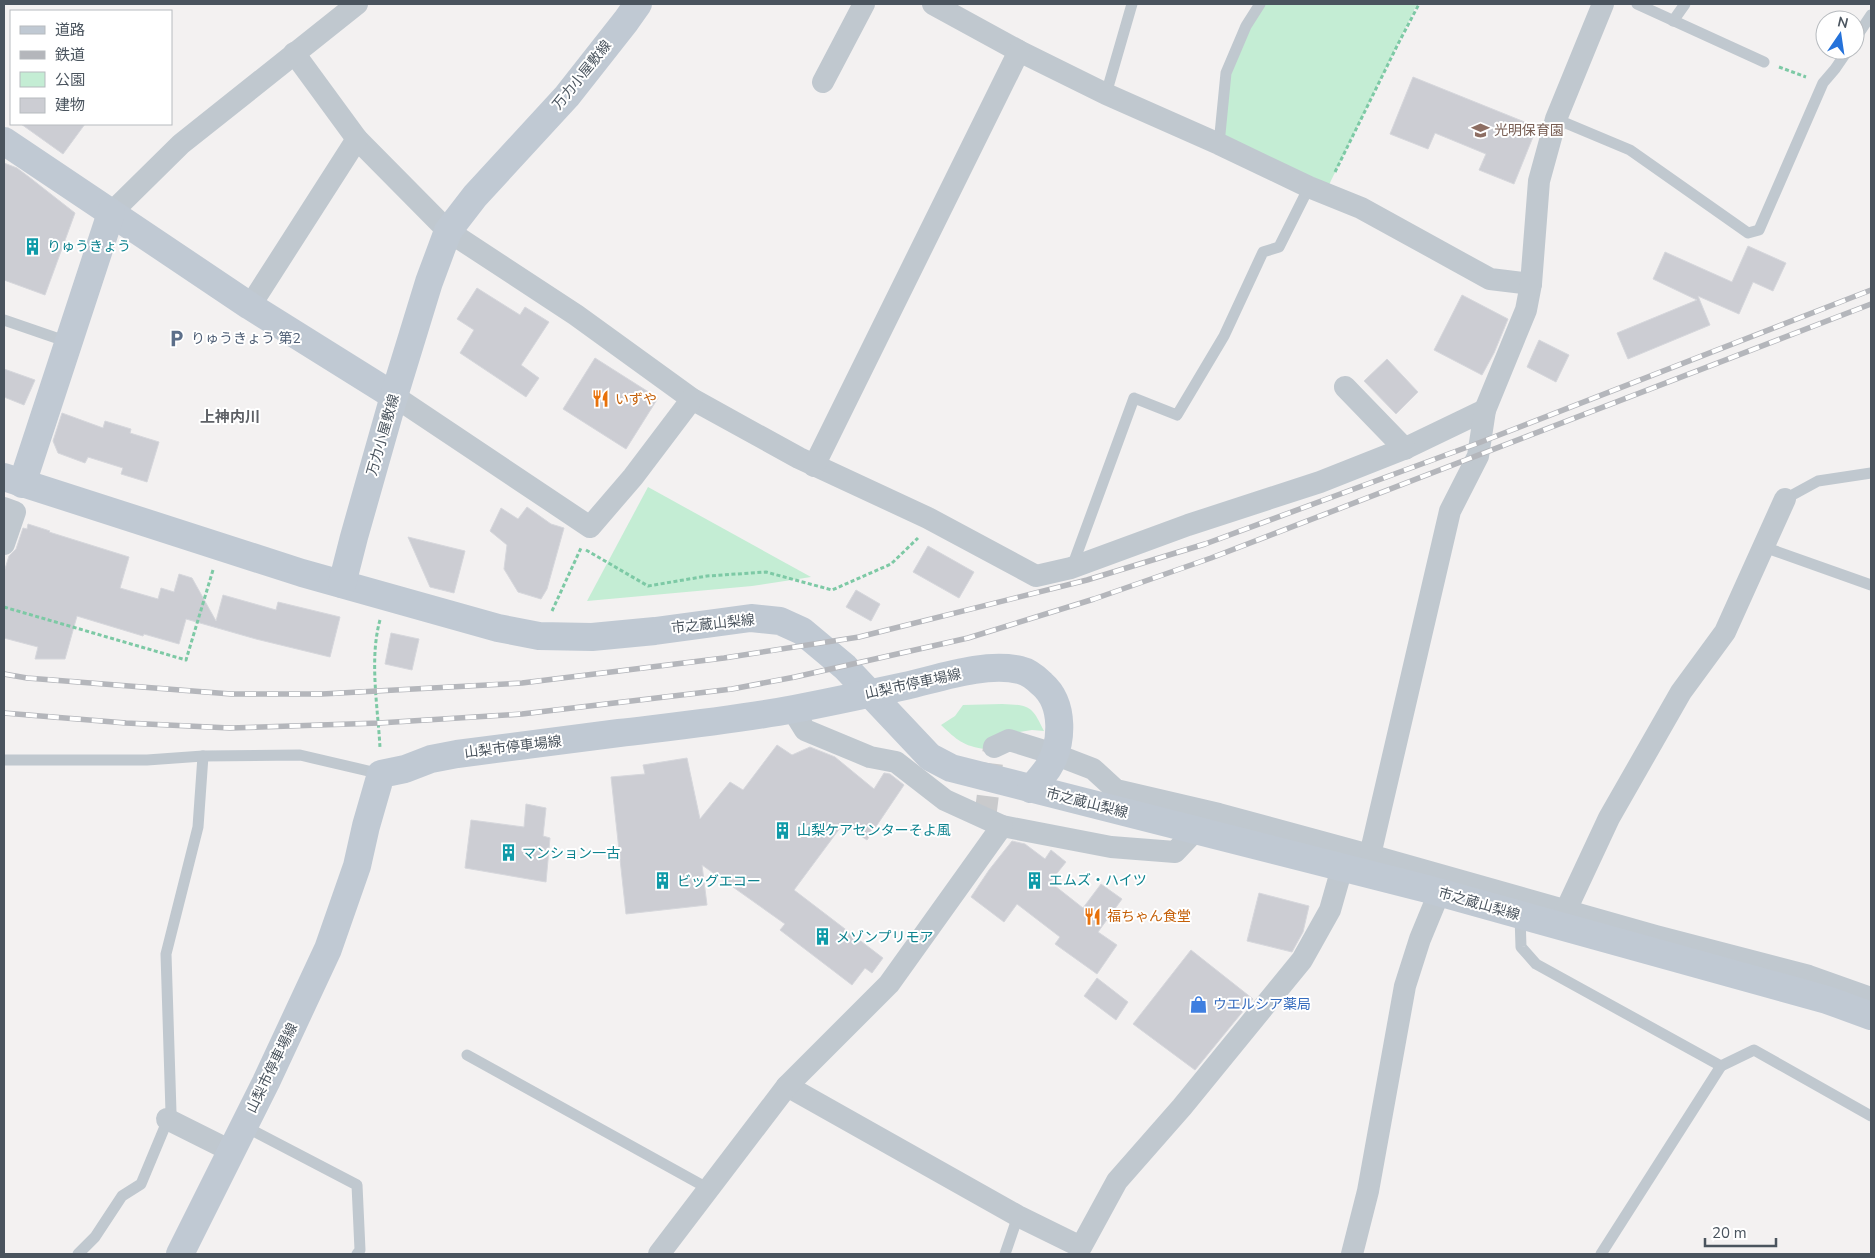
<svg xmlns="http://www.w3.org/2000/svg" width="1875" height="1258" font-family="'Nunito Sans','Noto Sans JP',sans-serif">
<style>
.green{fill:#c4edd4}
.building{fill:#cccdd3;stroke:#d6d7dc}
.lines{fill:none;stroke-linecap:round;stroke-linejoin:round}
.street-tunnel{stroke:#c9cacc;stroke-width:22;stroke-dasharray:22 11;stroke-linecap:butt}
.path{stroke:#7dc9a5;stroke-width:3;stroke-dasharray:4 2.5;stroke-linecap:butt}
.lane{stroke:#c0c8cf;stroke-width:11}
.street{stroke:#c0c8cf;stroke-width:22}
.secondary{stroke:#c0c9d3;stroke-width:28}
.rail-casing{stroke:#b4b6bb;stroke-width:5.5}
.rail{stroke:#fff;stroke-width:4;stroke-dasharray:11;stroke-linecap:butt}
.labels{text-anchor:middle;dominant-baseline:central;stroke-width:4;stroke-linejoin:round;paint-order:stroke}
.street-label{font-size:14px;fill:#4a545e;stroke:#fff}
.education-label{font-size:14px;fill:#785e54;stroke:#fff;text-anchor:start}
.culture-label{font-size:14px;fill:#0d838f;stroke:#fff;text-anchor:start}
.service-label{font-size:14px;fill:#4e5e75;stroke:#fff;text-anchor:start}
.food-label{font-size:14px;fill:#c56008;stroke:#fff;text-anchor:start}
.shop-label{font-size:14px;fill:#366cbe;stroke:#fff;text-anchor:start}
.neighbourhood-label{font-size:15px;font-weight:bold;fill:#5e6166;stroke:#fff}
</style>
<rect width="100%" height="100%" fill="#f3f1f1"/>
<!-- green -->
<g class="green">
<path d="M1260,4H1417L1325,193L1219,144L1226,73Z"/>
<path d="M648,487L811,577L752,586L587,601Z"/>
<path d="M1002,704C1030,705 1032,706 1044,731L1032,730L994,736L985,749C963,746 957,740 941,725L955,716L963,705Z"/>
</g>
<!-- building -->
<g class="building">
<path d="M1413,77L1537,127L1514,184L1479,170L1486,154L1435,133L1428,149L1390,134Z"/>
<path d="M21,124H85L63,154Z"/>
<path d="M4,163L17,168L29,177L75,213L45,295L4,280Z"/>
<path d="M1748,246L1786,263L1773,291L1753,282L1739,314L1698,296L1710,325L1628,359L1617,333L1697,300L1653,279L1665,252L1732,282Z"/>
<path d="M477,288L520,315L525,307L549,322L521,365L539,378L526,397L460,353L474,330L457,319Z"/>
<path d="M1462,295L1508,319L1494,353L1482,375L1434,350Z"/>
<path d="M1539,340L1569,355L1556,382L1527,367Z"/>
<path d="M595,358L658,398L626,449L563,409Z"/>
<path d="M1387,359L1418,392L1396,414L1364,381Z"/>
<path d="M4,369L35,380L24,405L4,397Z"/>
<path d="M62,413L103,428L105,421L131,429L130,433L159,442L147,482L121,474L123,468L88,457L85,463L58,453L53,441Z"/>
<path d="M527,507L551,524L564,528L547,589L541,599L518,592L504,569L507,545L490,531L501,508L518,519Z"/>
<path d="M28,524L50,531L49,532L129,557L120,588L158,599L161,588L174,592L179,574L192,578L216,621L223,595L276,610L278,602L340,617L330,657L256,639L186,619L179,644L144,634L143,636L77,616L65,659H35L38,647L4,638V572L9,556L16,549L23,528L27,529Z"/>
<path d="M408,537L465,551L454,593L430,587Z"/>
<path d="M928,546L974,572L959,598L913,572Z"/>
<path d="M856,590L880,604L871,621L846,607Z"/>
<path d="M391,633L419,639L412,670L385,664Z"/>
<path d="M777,745L792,755L810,747L835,757L874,789L884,773L890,774L904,785L867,840L843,824L794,890L883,958L872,973L865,968L852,985L780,930L785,924L702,865L707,905L626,914L611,777L645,774L643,765L687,758L700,819L730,782L743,790Z"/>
<path d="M526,804L546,808L543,836L550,838L546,882L465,868L471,820L524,827Z"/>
<path d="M1012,841L1025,844L1045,859L1051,850L1066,862L1050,882L1083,908L1101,884L1122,899L1098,932L1117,945L1097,974L1055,944L1060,937L1017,904L1004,922L971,897L989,870Z"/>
<path d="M1259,893L1309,906L1303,932L1292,952L1247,941Z"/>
<path d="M1191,950L1253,999L1195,1070L1133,1024Z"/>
<path d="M1097,978L1128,1002L1116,1020L1084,996Z"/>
</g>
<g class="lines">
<!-- street-tunnel -->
<path class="street-tunnel" d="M985,818L994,747"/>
<!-- path -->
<g class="path">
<path d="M1779,67L1806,77"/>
<path d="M1335,172L1398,44L1419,4"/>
<path d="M586,550L648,586L707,576L766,572L832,590L891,564L918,538"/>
<path d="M4,607L186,660L213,570"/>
<path d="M552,611L581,548"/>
<path d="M380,620C369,659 378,708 380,748"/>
</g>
<!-- lane -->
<g class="lane">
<path d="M1637,4L1764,62"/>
<path d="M1673,21L1685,4"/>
<path d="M1855,39L1871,15"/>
<path d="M1106,94L1132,4"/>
<path d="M1556,119L1630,150L1748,233L1759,230L1823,83L1835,69L1848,50"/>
<path d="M1219,144L1226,73L1246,26L1260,4"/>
<path d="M4,320L68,342"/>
<path d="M1785,499L1818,481L1871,473"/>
<path d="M1764,547L1871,585"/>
<path d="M1072,567L1134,398L1177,415L1224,336L1263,252L1279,247L1309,187"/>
<path d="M4,760H147L203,756L300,755L381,774"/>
<path d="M1520,916L1521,947L1536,964L1721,1066"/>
<path d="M467,1055L709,1189"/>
<path d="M244,1126L357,1185L360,1250L357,1254"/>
<path d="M78,1254L95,1237L122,1196L141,1184L171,1112L166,954L198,827L203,756"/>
<path d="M1005,1254L1018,1216"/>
<path d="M1601,1254L1721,1066L1754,1050L1871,1116"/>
</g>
<!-- street -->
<g class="street">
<path d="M933,4L1019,51L1106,94L1219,144L1309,187L1361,208L1490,279L1531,284"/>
<path d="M294,53L357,139L448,231L576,315L692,399L799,458L928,518L1036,576L1071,568L1188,525L1320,482L1406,448L1485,410"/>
<path d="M823,82L864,4"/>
<path d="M111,213L181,144L357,4"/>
<path d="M250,306L357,139"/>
<path d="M1345,387L1405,449"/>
<path d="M394,396L590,527L633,477L692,399"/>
<path d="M814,466L1019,51"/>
<path d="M4,508L15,512L4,544"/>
<path d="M792,709L805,730L870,757L896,762L945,800L1002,826L1111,847L1175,852L1195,831"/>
<path d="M994,747L1009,740L1054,754L1093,769L1116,790L1219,814L1370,855L1656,936L1809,976L1871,998"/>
<path d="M1367,868L1450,511L1478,456L1485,410L1526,310L1531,284L1539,181L1556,119L1603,4"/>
<path d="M1558,923L1566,910L1609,818L1681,692L1725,632L1785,499"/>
<path d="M787,1086L1018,1216L1081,1247L1117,1181L1182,1107L1302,960L1330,910L1342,868"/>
<path d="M167,1119L231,1151"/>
<path d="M659,1254L787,1086L889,984L1002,826"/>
<path d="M1352,1254L1368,1191L1405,986L1420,939L1439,893"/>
</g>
<!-- secondary -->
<g class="secondary">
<path d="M4,141L250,306L394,396"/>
<path d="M4,477L302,573L498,628L539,636L592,637L655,631L751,618L780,621L802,631L845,667L930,757L951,768L1427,889L1827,1000L1871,1016"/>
<path d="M22,484L111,213"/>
<path d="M342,584L354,537L394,396L429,282L448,231L475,196L567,96L626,21L638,4"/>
<path d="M180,1254L266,1082L328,949L357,866L366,826L381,774L405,769L431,759L457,754C511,747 565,740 619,733C677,726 736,720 794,709C831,702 868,694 905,686C940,678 985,662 1020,670C1029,672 1036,678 1042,684C1065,704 1063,744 1048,768C1043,775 1037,782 1031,789"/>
</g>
<defs>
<g id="rail">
<path d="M4,674L27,678L231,694H322L522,683L724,658L859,637L1087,580L1205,544L1481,442L1871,290"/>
<path d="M4,713L126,723L230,728L379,723L522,714L732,689L795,677L968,638L1094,599L1211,558L1871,304"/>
</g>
</defs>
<!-- rail casing -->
<use href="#rail" class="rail-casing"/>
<!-- rail -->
<use href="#rail" class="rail"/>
</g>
<!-- icons -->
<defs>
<symbol id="school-bare" viewBox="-9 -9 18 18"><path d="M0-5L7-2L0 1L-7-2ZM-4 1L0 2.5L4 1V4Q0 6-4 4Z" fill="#8d6e63" stroke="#fff" stroke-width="2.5" paint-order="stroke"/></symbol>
<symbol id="building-bare" viewBox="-9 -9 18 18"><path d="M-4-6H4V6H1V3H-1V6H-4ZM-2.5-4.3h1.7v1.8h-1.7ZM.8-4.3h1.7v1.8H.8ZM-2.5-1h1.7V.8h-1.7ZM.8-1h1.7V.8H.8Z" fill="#0f9aa8" stroke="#fff" stroke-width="2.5" paint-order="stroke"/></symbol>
<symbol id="parking-bare" viewBox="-9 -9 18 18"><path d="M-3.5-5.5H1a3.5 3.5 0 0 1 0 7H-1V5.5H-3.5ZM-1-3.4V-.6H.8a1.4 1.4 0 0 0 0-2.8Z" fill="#5c6f8a" stroke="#fff" stroke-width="2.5" paint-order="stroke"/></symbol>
<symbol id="restaurant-bare" viewBox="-9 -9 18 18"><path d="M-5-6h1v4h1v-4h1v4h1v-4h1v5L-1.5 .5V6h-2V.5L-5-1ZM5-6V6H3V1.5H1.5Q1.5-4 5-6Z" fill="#e8710a" stroke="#fff" stroke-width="2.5" paint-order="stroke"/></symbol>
<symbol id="shop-bare" viewBox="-9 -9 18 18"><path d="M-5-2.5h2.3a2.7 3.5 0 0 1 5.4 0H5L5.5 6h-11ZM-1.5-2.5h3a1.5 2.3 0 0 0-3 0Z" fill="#3f7fe0" stroke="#fff" stroke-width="2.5" paint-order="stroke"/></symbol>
</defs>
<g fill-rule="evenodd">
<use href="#school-bare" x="1468" y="118" width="25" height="25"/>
<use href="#building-bare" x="20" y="234" width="25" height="25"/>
<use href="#parking-bare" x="164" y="326" width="25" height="25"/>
<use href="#restaurant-bare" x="588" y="386" width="25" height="25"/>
<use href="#building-bare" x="770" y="818" width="25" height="25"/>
<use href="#building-bare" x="496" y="840" width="25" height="25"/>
<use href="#building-bare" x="1022" y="868" width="25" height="25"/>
<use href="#building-bare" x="650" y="868" width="25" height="25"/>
<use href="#restaurant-bare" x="1080" y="904" width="25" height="25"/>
<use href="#building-bare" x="810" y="924" width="25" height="25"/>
<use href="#shop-bare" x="1186" y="992" width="25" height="25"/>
</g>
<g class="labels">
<!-- street labels -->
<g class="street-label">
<text transform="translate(582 75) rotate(-51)">万力小屋敷線</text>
<text transform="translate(383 435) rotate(-74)">万力小屋敷線</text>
<text transform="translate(713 624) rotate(-6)">市之蔵山梨線</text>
<text transform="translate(913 684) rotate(-12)">山梨市停車場線</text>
<text transform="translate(513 747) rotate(-7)">山梨市停車場線</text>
<text transform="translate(1087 803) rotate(14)">市之蔵山梨線</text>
<text transform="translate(1479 904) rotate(16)">市之蔵山梨線</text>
<text transform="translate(272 1068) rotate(-64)">山梨市停車場線</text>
</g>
<!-- education labels -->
<g class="education-label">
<text x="1494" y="130">光明保育園</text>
</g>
<!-- culture labels -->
<g class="culture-label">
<text x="47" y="246">りゅうきょう</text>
<text x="797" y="830">山梨ケアセンターそよ風</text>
<text x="522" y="853">マンション一古</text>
<text x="1049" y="880">エムズ・ハイツ</text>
<text x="677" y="881">ビッグエコー</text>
<text x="836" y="937">メゾンプリモア</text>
</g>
<!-- service labels -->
<g class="service-label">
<text x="191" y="338">りゅうきょう 第2</text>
</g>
<!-- food labels -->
<g class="food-label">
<text x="615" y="399">いずや</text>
<text x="1107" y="916">福ちゃん食堂</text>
</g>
<!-- shop labels -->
<g class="shop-label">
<text x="1213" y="1004">ウエルシア薬局</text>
</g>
<!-- neighbourhood labels -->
<g class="neighbourhood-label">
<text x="230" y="417">上神内川</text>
</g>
</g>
<!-- border -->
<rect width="1875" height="1258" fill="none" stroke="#4a545e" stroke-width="10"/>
<!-- legend -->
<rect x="10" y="10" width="162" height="115" fill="#ffffff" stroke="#b7bbbf"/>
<rect x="20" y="26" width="25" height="8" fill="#c0c9d3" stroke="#b7bbbf"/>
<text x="55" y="35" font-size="15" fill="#4a545e">道路</text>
<rect x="20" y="51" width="25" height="8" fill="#b4b6bb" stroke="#b7bbbf"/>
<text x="55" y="60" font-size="15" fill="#4a545e">鉄道</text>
<rect x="20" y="72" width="25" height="15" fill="#c4edd4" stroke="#b7bbbf"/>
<text x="55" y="85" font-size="15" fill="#4a545e">公園</text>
<rect x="20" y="98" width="25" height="15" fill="#cccdd3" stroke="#b7bbbf"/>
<text x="55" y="110" font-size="15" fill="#4a545e">建物</text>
<!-- north arrow -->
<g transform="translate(1840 35) rotate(13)"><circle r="24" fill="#ffffff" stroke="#b7bbbf"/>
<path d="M0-4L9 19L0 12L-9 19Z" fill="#2572da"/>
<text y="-8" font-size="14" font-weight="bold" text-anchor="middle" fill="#4a545e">N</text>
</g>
<!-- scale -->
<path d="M1705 1238v8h71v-8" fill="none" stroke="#4a545e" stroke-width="2.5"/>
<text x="1712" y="1238" font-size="15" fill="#4a545e" stroke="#ffffff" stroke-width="4" paint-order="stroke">20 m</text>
</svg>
